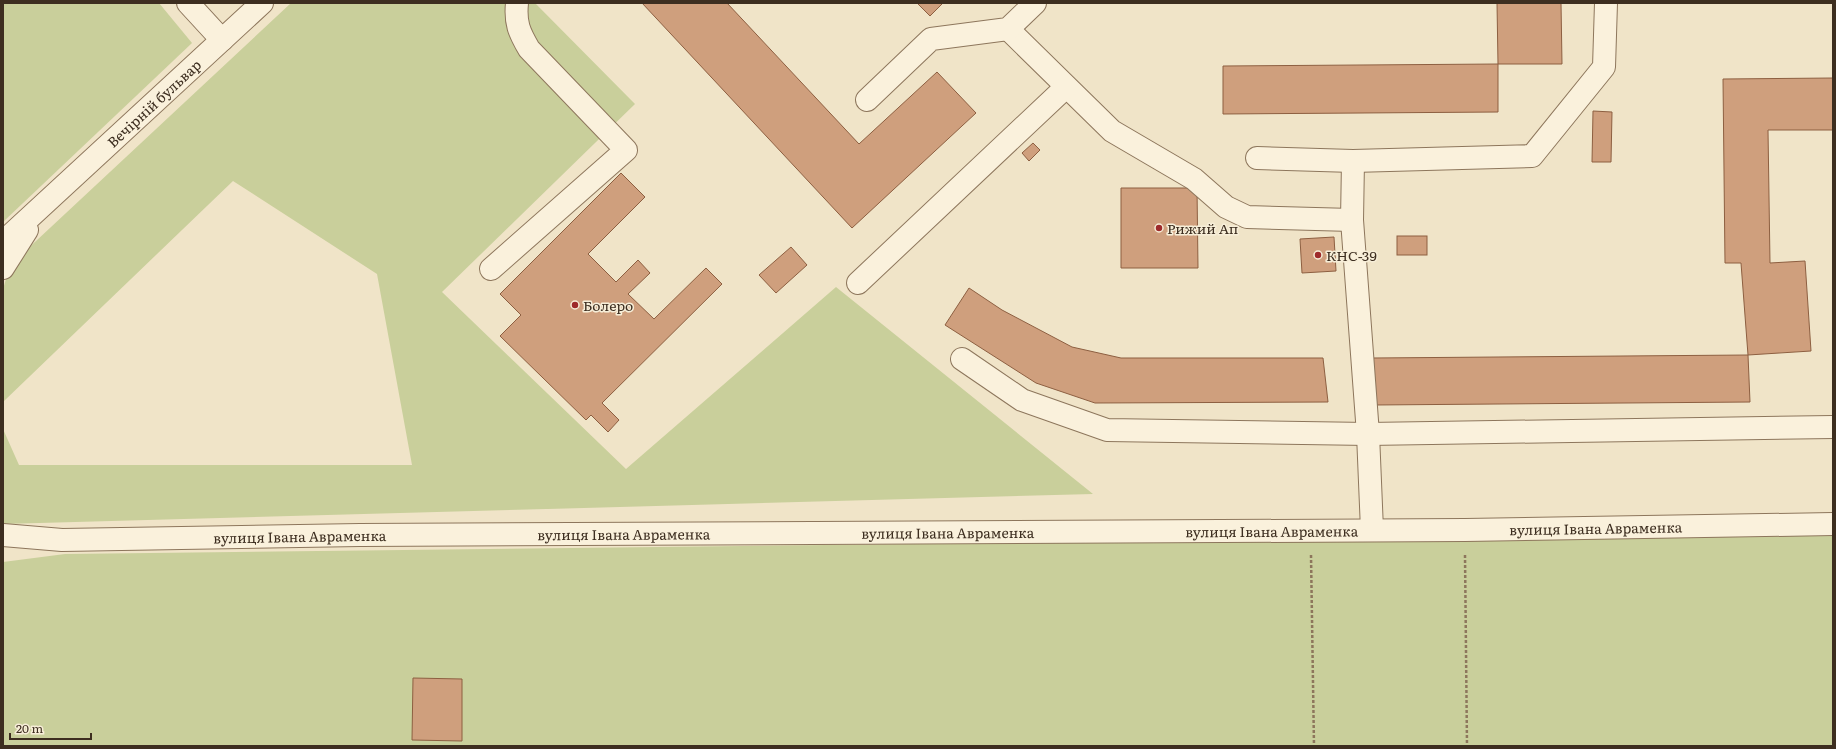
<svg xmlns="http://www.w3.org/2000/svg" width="1836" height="749" font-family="Literata,serif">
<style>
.green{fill:#c9cf9b}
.building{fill:#cf9f7d;stroke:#8d5f41}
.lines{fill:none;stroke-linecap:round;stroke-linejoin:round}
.minor-casing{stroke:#8d765c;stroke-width:24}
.path{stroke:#8d765c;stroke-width:2.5;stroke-dasharray:3 2;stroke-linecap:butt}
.minor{stroke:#faf1dc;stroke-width:22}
.poi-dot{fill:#9e2a2b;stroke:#f7eed8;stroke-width:1.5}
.labels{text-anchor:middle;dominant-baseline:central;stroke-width:3;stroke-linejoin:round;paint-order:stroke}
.street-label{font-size:14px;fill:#3d2e20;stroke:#f7eed8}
.poi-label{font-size:14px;fill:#3d2e20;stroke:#f7eed8;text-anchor:start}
</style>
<rect width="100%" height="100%" fill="#f0e4c8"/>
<!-- green -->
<g class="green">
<path d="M3,3H159L192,43L3,222Z"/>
<path d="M291,3H535L635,104L442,292L626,469L836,287L1093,494L3,524V429L19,465H412L377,274L233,181L3,402V289L6,279L21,255Z"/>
<path d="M1833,533V746H3V562L65,554Z"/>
</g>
<!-- building -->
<g class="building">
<path d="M642,3H727L859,144L937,72L976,113L852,228Z"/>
<path d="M917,3H943L930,16Z"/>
<path d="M1497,3H1561L1562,64H1498Z"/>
<path d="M1498,64V112L1223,114V66Z"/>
<path d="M1833,78V130H1768L1770,263L1805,261L1811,351L1748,355L1741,263H1725L1723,79Z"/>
<path d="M1593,111L1612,112L1611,162H1592Z"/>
<path d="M1033,143L1040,150L1029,161L1022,153Z"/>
<path d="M621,173L645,197L588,254L616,282L638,260L650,273L628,294L654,319L706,268L722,284L602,403L619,420L608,432L591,415L586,420L500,336L521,315L500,294Z"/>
<path d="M1121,188H1197L1198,268H1121Z"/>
<rect x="1397" y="236" width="30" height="19"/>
<path d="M1334,237L1336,271L1302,273L1300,239Z"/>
<path d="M791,247L807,265L776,293L759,275Z"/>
<path d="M969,288L1002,310L1072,347L1121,358H1323L1328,402L1095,403L1036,383L945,325Z"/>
<path d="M1748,355L1750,402L1374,405L1373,358Z"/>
<path d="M413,678L462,679V741L412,740Z"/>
</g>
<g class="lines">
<defs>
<g id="minor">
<path d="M188,3L222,40"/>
<path d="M1008,29L1112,131L1194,179L1226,207L1247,217L1352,220"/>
<path d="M867,100L931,39L1008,29L1035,3"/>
<path d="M1257,158L1353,161L1532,156L1604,67L1606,3"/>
<path d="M1353,161L1352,220L1368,434L1372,530"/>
<path id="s1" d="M3,242L262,3"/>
<path d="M3,268L27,230"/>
<path d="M491,269L626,150L529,49C519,32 515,23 517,3"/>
<path d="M858,283L1066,87"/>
<path d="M962,359L1022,400L1107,430L1368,434L1833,427"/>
<path id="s2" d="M3,535L62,540L360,535L1465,530L1833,524"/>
</g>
</defs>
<!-- minor casing -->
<use href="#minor" class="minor-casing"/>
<!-- path -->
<g class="path">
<path d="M1311,555L1314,746"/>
<path d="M1465,555L1467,746"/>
</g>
<!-- minor -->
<use href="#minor" class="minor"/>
</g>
<!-- markers -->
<g class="poi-dot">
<circle cx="1159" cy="228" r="4"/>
<circle cx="1318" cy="255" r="4"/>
<circle cx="575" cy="305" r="4"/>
</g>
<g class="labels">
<!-- street labels -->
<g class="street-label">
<text stroke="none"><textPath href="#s1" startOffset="205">Вечірній бульвар</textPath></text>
<text stroke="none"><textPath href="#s2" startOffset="1593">вулиця Івана Авраменка</textPath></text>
<text stroke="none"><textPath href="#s2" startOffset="1269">вулиця Івана Авраменка</textPath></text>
<text stroke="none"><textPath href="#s2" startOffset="945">вулиця Івана Авраменка</textPath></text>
<text stroke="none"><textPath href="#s2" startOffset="621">вулиця Івана Авраменка</textPath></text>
<text stroke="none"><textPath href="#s2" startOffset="297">вулиця Івана Авраменка</textPath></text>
</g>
<!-- poi labels -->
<g class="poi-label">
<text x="1167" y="228">Рижий Ап</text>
<text x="1326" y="255">КНС-39</text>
<text x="583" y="305">Болеро</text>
</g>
</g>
<!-- border -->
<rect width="1836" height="749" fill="none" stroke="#3d2e20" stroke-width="8"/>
<!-- scale -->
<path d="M10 733v6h81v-6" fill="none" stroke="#3d2e20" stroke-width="2"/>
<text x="16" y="733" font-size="12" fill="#3d2e20" stroke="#f7eed8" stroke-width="3" paint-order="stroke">20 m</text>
</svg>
